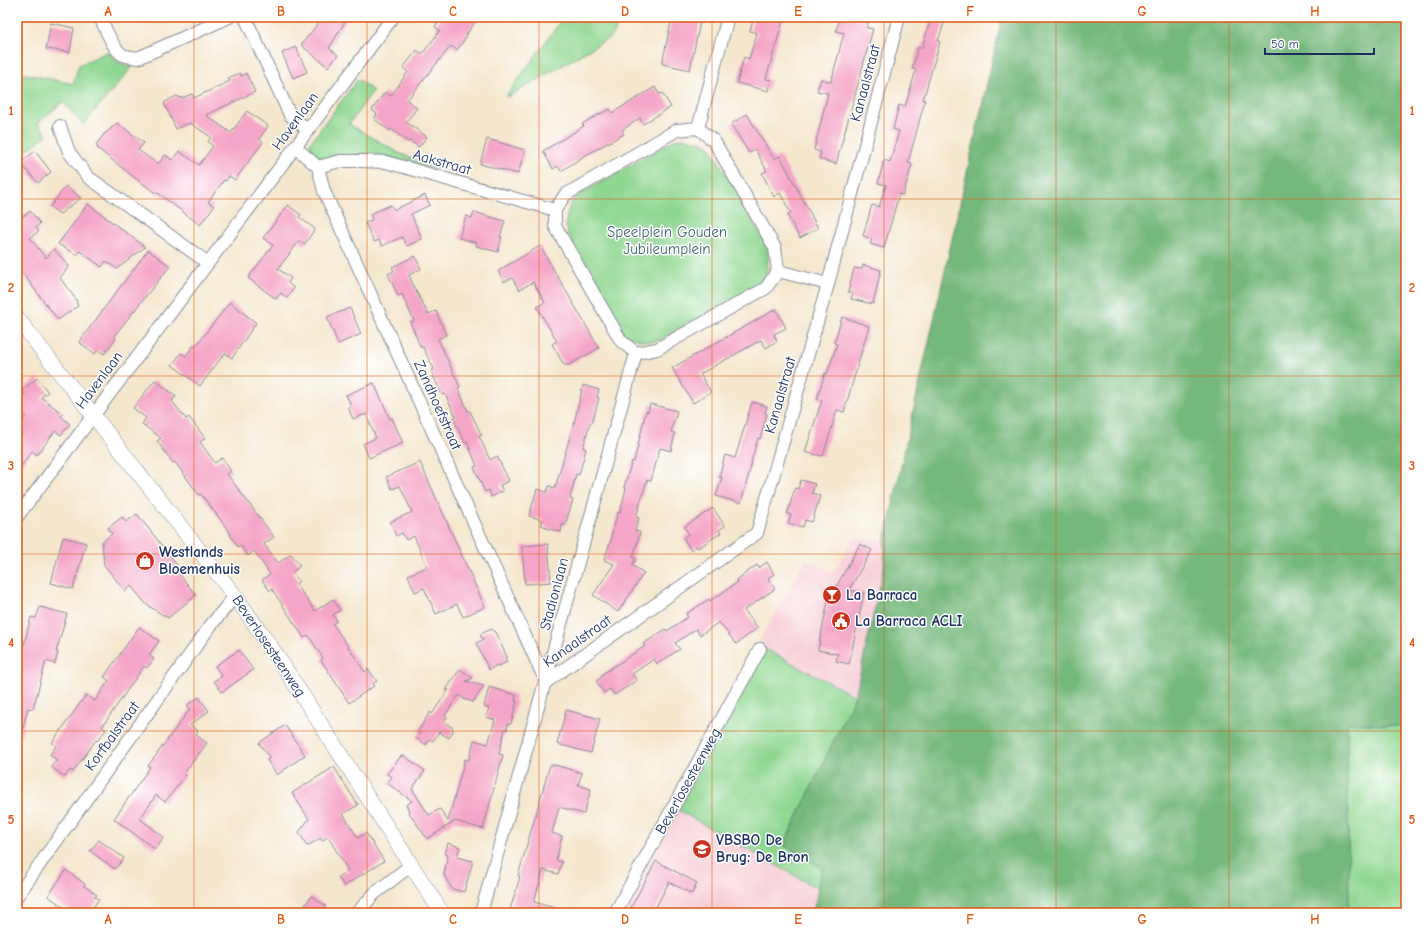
<svg xmlns="http://www.w3.org/2000/svg" width="1423" height="930" font-family="'Comic Neue',sans-serif">
<style>
.built{fill:#f7cfd5}
.green{fill:#90d791;stroke:#568378}
.forest{fill:#74b87b;stroke:#48746c}
.building{fill:#f5a6c8}
.lines{fill:none;stroke-linecap:round;stroke-linejoin:round}
.minor-casing{stroke:#888b96;stroke-width:14}
.tertiary-casing{stroke:#888b96;stroke-width:16}
.minor{stroke:#fff;stroke-width:12}
.tertiary{stroke:#fff;stroke-width:15}
.grid{fill:none;stroke:#de5710;stroke-width:1;stroke-opacity:0.55}
.labels{text-anchor:middle;dominant-baseline:central;stroke-width:3;stroke-linejoin:round;paint-order:stroke}
.street-label{font-size:15px;fill:#1b2f5e;stroke:#fff}
.park-label{font-size:15px;fill:#3e616d;stroke:#fff}
.poi-label{font-size:15px;font-weight:bold;fill:#1b2f5e;stroke:#fff;text-anchor:start}
.neatline{fill:none;stroke:#de5710;stroke-width:1.5}
.grid-label{font-size:13px;text-anchor:middle;font-weight:bold;fill:#de5710}
</style>
<rect width="100%" height="100%" fill="#fff"/>
<filter id="ink" filterUnits="userSpaceOnUse"><feTurbulence type="fractalNoise" baseFrequency=".025" numOctaves="2"/><feDisplacementMap in="SourceGraphic" scale="8" xChannelSelector="R" yChannelSelector="G"/><feConvolveMatrix kernelMatrix="1 2 1 2 8 2 1 2 1" color-interpolation-filters="sRGB"/></filter>
<filter id="wash" filterUnits="userSpaceOnUse"><feTurbulence type="fractalNoise" baseFrequency=".012" numOctaves="4" result="noise"/><feDisplacementMap in="SourceGraphic" scale="16" xChannelSelector="R" yChannelSelector="G"/><feGaussianBlur stdDeviation="0.9" result="paint"/><feColorMatrix in="noise" values="0 0 0 0 0 0 0 0 0 0 0 0 0 0 0 0 0 1.4 0 .05"/><feComposite in="paint" operator="in"/></filter>
<g filter="url(#wash)">
<rect width="100%" height="100%" fill="#f4e7ce"/>
<!-- built -->
<g class="built">
<path d="M853,538L885,541L884,567L855,696L757,645L806,559L834,573Z"/>
<path d="M678,810L817,888L813,913H623Z"/>
</g>
<!-- green -->
<g class="green">
<path d="M565,17H619L615,32L611,37L508,97L506,96L563,18Z"/>
<path d="M109,51C114,61 122,66 133,66L83,125L63,102L38,123L47,135L17,158V72L73,84L79,65Z"/>
<path d="M358,79L373,91L349,124L399,153L438,170L371,154L337,156L324,159C316,157 311,152 310,143Z"/>
<path d="M683,138L703,142L711,148L767,246C770,255 767,277 760,284L660,340C650,344 630,339 623,332L567,232C564,222 568,203 577,196L676,139Z"/>
<path d="M763,648L855,696L784,845L822,868L817,888L678,810Z"/>
<path d="M1347,723L1406,726V913H1349Z"/>
</g>
<!-- forest -->
<path class="forest" d="M1002,17H1406V726L1347,723L1349,913H813L822,868L784,845L855,696L884,567L885,541L907,439Z"/>
<g id="blocks">
<!-- building -->
<g class="building">
<path d="M323,17H348L329,48L338,55L328,67L301,45Z"/>
<path d="M441,17H470L476,21L466,35L467,36L457,50L451,46L407,100L417,108L406,122L427,137L419,147L410,141L408,142L391,129L390,131L374,119L377,114L372,110L385,92L391,96L408,72L403,68L417,50L422,54L433,40L440,30L435,27Z"/>
<path d="M672,17H701L690,70L662,64Z"/>
<path d="M754,17H784L766,79L771,80L768,91L737,83L744,57L749,59L757,33L750,31Z"/>
<path d="M840,17H851L868,22L867,28L873,29L836,164L819,159L821,152L814,150L828,93L817,91L821,79L831,82L844,33L836,31Z"/>
<path d="M931,17H946L938,41L940,42L923,100H925L908,163L912,164L903,195L899,194L884,248L870,244L872,239L863,236L872,205L879,207L886,185L878,183L884,160L890,162L899,131L893,129L899,105L905,107L916,70L912,69L918,47L922,48Z"/>
<path d="M51,23L74,28L70,52L46,49Z"/>
<path d="M296,47L307,72L293,78L282,53Z"/>
<path d="M240,73L241,76L246,73L255,92L206,115L231,133L247,111L268,126L259,139L263,142L235,180L229,176L226,181L224,180L208,202L214,206L200,225L158,193L157,194L131,175L97,148L98,147L96,145L105,133H106L117,123L144,143L138,150L158,164L165,155L172,160L179,151L199,165L213,146L208,142L211,137L190,123L176,129L164,103L176,96L182,98L192,94L194,98L230,81L228,78Z"/>
<path d="M655,87L659,94L662,93L671,107L643,124L640,118L622,130L624,134L584,156L561,171L558,166L553,169L543,151L584,126L582,124L596,116L610,109L612,113Z"/>
<path d="M747,114L774,159L780,156L818,228L800,238L787,215L791,213L780,193L774,197L762,173L767,171L755,149L749,153L731,124Z"/>
<path d="M487,139L525,150L518,174L480,164Z"/>
<path d="M35,151L51,172L38,183L20,163Z"/>
<path d="M66,186L81,198L60,214L50,207Z"/>
<path d="M425,195L430,205L411,214L422,239L407,246L402,237L382,246L379,240L374,242L365,223L372,220L370,214L391,205L394,210Z"/>
<path d="M88,204L145,247L117,269L106,261L102,267L80,251L77,255L58,244Z"/>
<path d="M288,205L301,215L299,217L315,229L304,245L299,241L278,269L291,278L288,283L294,288L287,298L281,293L276,299L248,278L273,245L263,238Z"/>
<path d="M30,211L40,223L36,228L39,231L30,238L46,258L54,249L69,266L60,278L77,301L76,302L78,306L58,320L17,266V221Z"/>
<path d="M474,212L505,221L500,237H502L498,252L476,246L477,243L459,238L466,216L472,218Z"/>
<path d="M540,246L599,348L569,365H564L552,344L557,341L537,307L545,302L533,282L519,290L512,278L504,282L498,271Z"/>
<path d="M148,250L170,266L114,336L116,338L104,354L98,350L95,354L79,342Z"/>
<path d="M415,256L421,269L409,275L414,287L428,314L436,311L446,335L438,339L460,387L458,388L468,411H470L480,432L482,435L479,436L490,460L497,456L509,481L500,485L503,491L491,497L489,490L485,492L474,467L477,466L467,442L465,443L453,418L456,417L445,394L442,395L431,371L434,369L423,347L421,348L410,322L414,321L402,294L398,296L388,274L394,271L392,267Z"/>
<path d="M863,265L881,270L873,304L851,299L853,293L848,292L854,268L862,269Z"/>
<path d="M230,302L256,323L232,358L225,353L200,386L172,365L181,353L186,356L193,346L195,347Z"/>
<path d="M350,308L361,334L338,344L327,317Z"/>
<path d="M776,309L786,328L774,334L777,341L766,348L761,340L700,374L711,392L693,403L672,368Z"/>
<path d="M842,317L869,326L844,412L837,410L823,456L817,455L805,452L822,400L817,399L825,373L827,374L837,344L834,343Z"/>
<path d="M37,378L48,392L41,397L63,414L61,416L70,424L61,435L55,431L37,455L32,451L17,472V440L22,433L18,427L26,416L17,406V401L25,394L22,390Z"/>
<path d="M155,380L176,396L172,401L186,419L189,417L205,438L200,442L215,463L222,458L231,471L227,474L274,537L264,544L278,563L291,554L300,566L292,572L299,581L296,584L315,611L333,599L340,610L333,615L337,621L333,624L365,672L368,669L377,681L373,684L374,686L349,703L321,660L323,658L308,635L304,638L272,589L270,591L262,580L270,574L254,551L248,556L240,545L238,547L230,535L231,534L201,494L199,495L175,462L173,463L157,441L161,438L142,424L146,418L133,408Z"/>
<path d="M374,383L390,419L392,418L403,443L369,458L363,444L376,438L366,414L353,419L348,407L351,405L346,395Z"/>
<path d="M583,385L599,390L597,397L599,398L592,423H590L583,448L586,449L579,475L576,474L570,499L573,500L565,525H562L561,532L546,528L547,527L541,525L543,520L529,516L537,489L547,492L549,486L555,488L575,419Z"/>
<path d="M752,402L767,406L765,413L767,414L760,439L758,438L751,462H752L741,503L716,496L722,477H719L725,455L735,458Z"/>
<path d="M650,404L677,411L671,432L675,433L671,451L660,448L651,481L647,480L636,517L639,518L635,531L640,532L633,558L636,559L632,565L644,573L618,612L593,595L614,564L604,560L612,537H611L618,512L620,513L626,488L624,487L632,461L634,462L646,411L648,412Z"/>
<path d="M420,462L485,607L463,617L457,604L436,614L424,588L415,592L408,575L427,567L414,536L406,540L402,533L396,536L390,522L412,512L400,486L392,489L386,477Z"/>
<path d="M801,480L815,484L812,493L820,496L812,522L805,520L803,527L788,523L791,515L787,514L795,488L798,489Z"/>
<path d="M713,508L725,526L719,530L721,533L698,548L696,546L691,550L683,538L689,534L684,527Z"/>
<path d="M137,514L178,566L175,569L196,595L168,618L147,605L131,586L125,591L104,565L102,542L112,534L108,528L122,517L126,522Z"/>
<path d="M63,537L86,543L73,589L51,583Z"/>
<path d="M548,544L551,582L525,584L522,546Z"/>
<path d="M860,544L872,550L849,590L864,593L849,664L836,661L838,654L818,650L831,586L836,587Z"/>
<path d="M767,562L774,574L768,578L775,589L744,610L758,628L736,644L719,622L700,635L696,629L675,643L680,649L657,664L654,659L632,674L637,680L615,695L610,689L604,693L596,681L602,677L601,675L645,646L643,644L666,629L667,631L688,617L686,614L709,599L710,601L738,582L736,580L757,565L759,568Z"/>
<path d="M40,607L67,614L56,652H58L55,664L46,661L33,709L28,708L21,735L17,734V672L31,617L36,618Z"/>
<path d="M139,627L159,641L149,655L154,659L147,668L144,666L102,727L106,730L97,741L96,740L73,772L70,770L65,777L51,767L57,760L50,755L56,746L52,743L86,695L95,701L109,680L104,677Z"/>
<path d="M492,629L494,632H495L507,657L505,658L507,662L499,666L497,665L489,670L476,643L483,640L480,634Z"/>
<path d="M239,650L253,670L222,692L214,681L222,676L215,666Z"/>
<path d="M460,669L473,678L466,681L484,686L473,702L464,699L459,695L445,715L447,717L444,722L453,728V732L449,738L439,732L433,741L429,739L426,745L416,738L420,733L418,731L430,712L432,714L449,689L445,691Z"/>
<path d="M489,687L516,695L515,701H517L511,724H508L507,730L505,729L499,754L503,755L483,829L455,821L427,839L408,811L409,810L406,805L412,801L387,783L392,777L387,774L401,756L402,757L403,755L425,771L412,789L429,815L440,809L448,821L465,759L469,760L474,740L488,744L495,720L486,717L489,708L484,707Z"/>
<path d="M199,697L209,711L190,725L198,731L196,735L207,743L184,773L186,775L165,802L156,795L140,819L164,837L155,849L114,819L150,767L148,766L190,709L187,705Z"/>
<path d="M566,710L600,719L591,753L557,744Z"/>
<path d="M285,725L305,755L277,775L267,760L270,758L259,743Z"/>
<path d="M550,765H555L582,773L578,785L591,789L584,814L559,807L552,833L562,836L556,860L562,862L558,874L543,870L534,902L562,910L561,913H509L520,877L518,876Z"/>
<path d="M334,767L358,805L343,814L358,838L366,833L384,861L344,886L338,877L348,870L328,837L322,841L321,838L307,846L299,832L309,819L292,793Z"/>
<path d="M99,840L124,858L115,869L90,851Z"/>
<path d="M448,843L460,847L457,857L473,861L464,892L452,889L444,875L448,855L445,854Z"/>
<path d="M656,861L697,883L692,894L669,882L653,913H628Z"/>
<path d="M66,870L85,884L84,886L97,895L95,897L99,899L89,913H74L67,908L66,909L48,896Z"/>
<path d="M311,896L326,906L315,913H300Z"/>
</g>
</g>
</g>
<g filter="url(#ink)">
<use href="#blocks" fill-opacity="0" stroke="#888b96" stroke-width="1"/>
<g class="lines">
<defs>
<g id="minor">
<path d="M100,17C105,27 113,50 123,55C128,57 133,57 138,58L229,17"/>
<path d="M245,17L290,115L308,130"/>
<path d="M60,126L69,152L88,177L208,263"/>
<path d="M698,128L714,141L775,248L778,271L766,288L657,349L636,353L621,341L555,226V210L565,195L677,130Z"/>
<path d="M698,128L728,17"/>
<path d="M295,147L318,167L324,191L546,682L757,533L828,284L899,17"/>
<path d="M318,167L340,161H360L386,162L555,210"/>
<path d="M778,271L828,284"/>
<path d="M17,517L393,17"/>
<path d="M17,896L211,625L235,596"/>
<path d="M357,913L374,894L411,865"/>
<path d="M481,913L636,353"/>
<path d="M615,913L760,649"/>
</g>
<path id="tertiary" d="M17,318L235,596L275,653L442,913"/>
</defs>
<!-- minor casing -->
<use href="#minor" class="minor-casing"/>
<!-- tertiary casing -->
<use href="#tertiary" class="tertiary-casing"/>
<!-- minor -->
<use href="#minor" class="minor"/>
<!-- tertiary -->
<use href="#tertiary" class="tertiary"/>
</g>
</g>
<!-- grid -->
<path class="grid" d="M194,17V913M367,17V913M539,17V913M712,17V913M884,17V913M1056,17V913M1229,17V913M17,199H1406M17,376H1406M17,554H1406M17,731H1406"/>
<!-- icons -->
<defs>
<symbol id="shop-disc" viewBox="-11 -11 22 22"><circle r="9.5" fill="#c8321e" stroke="#fff"/><path d="M-5-2.5h2.3a2.7 3.5 0 0 1 5.4 0H5L5.5 6h-11ZM-1.5-2.5h3a1.5 2.3 0 0 0-3 0Z" fill="#fff"/></symbol>
<symbol id="bar-disc" viewBox="-11 -11 22 22"><circle r="9.5" fill="#c8321e" stroke="#fff"/><path d="M-6-5H6L.8 .8V4.5H3.5V6h-7V4.5H-.8V.8Z" fill="#fff"/></symbol>
<symbol id="civic-disc" viewBox="-11 -11 22 22"><circle r="9.5" fill="#c8321e" stroke="#fff"/><path d="M-.6-6.5H3V-4.5H.6V-3L4-1V1h2V6H-6V1h2V-1L-.6-3ZM-1.2 2.5V6h2.4V2.5Z" fill="#fff"/></symbol>
<symbol id="school-disc" viewBox="-11 -11 22 22"><circle r="9.5" fill="#c8321e" stroke="#fff"/><path d="M0-5L7-2L0 1L-7-2ZM-4 1L0 2.5L4 1V4Q0 6-4 4Z" fill="#fff"/></symbol>
</defs>
<g fill-rule="evenodd">
<use href="#shop-disc" x="134" y="550" width="22" height="22"/>
<use href="#bar-disc" x="821" y="584" width="22" height="22"/>
<use href="#civic-disc" x="830" y="610" width="22" height="22"/>
<use href="#school-disc" x="691" y="838" width="22" height="22"/>
</g>
<g class="labels">
<!-- street labels -->
<g class="street-label">
<text transform="translate(865 83) rotate(-75)">Kanaalstraat</text>
<text transform="translate(295 121) rotate(-54)">Havenlaan</text>
<text transform="translate(442 162) rotate(16)">Aakstraat</text>
<text transform="translate(99 380) rotate(-53)">Havenlaan</text>
<text transform="translate(780 395) rotate(-74)">Kanaalstraat</text>
<text transform="translate(438 405) rotate(66)">Zandhoefstraat</text>
<text transform="translate(554 594) rotate(-75)">Stadionlaan</text>
<text transform="translate(577 641) rotate(-35)">Kanaalstraat</text>
<text transform="translate(269 646) rotate(56)">Beverlosesteenweg</text>
<text transform="translate(112 736) rotate(-54)">Korfbalstraat</text>
<text transform="translate(688 781) rotate(-61)">Beverlosesteenweg</text>
</g>
<!-- park labels -->
<g class="park-label">
<text x="667" y="232">Speelplein Gouden<tspan x="667" dy="17">Jubileumplein</tspan></text>
</g>
<!-- poi labels -->
<g class="poi-label">
<text x="159" y="552">Westlands<tspan x="159" dy="17">Bloemenhuis</tspan></text>
<text x="846" y="595">La Barraca</text>
<text x="855" y="621">La Barraca ACLI</text>
<text x="716" y="840">VBSBO De<tspan x="716" dy="17">Brug: De Bron</tspan></text>
</g>
</g>
<!-- margin -->
<rect width="1423" height="930" fill="none" stroke="#fff" stroke-width="44"/>
<!-- scale -->
<path d="M1265 48v6h109v-6" fill="none" stroke="#1b2f5e" stroke-width="2"/>
<text x="1271" y="48" font-size="12" fill="#1b2f5e" stroke="#ffffff" stroke-width="3" paint-order="stroke">50 m</text>
<rect x="22" y="22" width="1379" height="886" class="neatline"/>
<g class="grid-label">
<text x="108" y="16">A</text>
<text x="281" y="16">B</text>
<text x="453" y="16">C</text>
<text x="625" y="16">D</text>
<text x="798" y="16">E</text>
<text x="970" y="16">F</text>
<text x="1142" y="16">G</text>
<text x="1315" y="16">H</text>
<text x="11" y="115">1</text>
<text x="1412" y="115">1</text>
<text x="11" y="292">2</text>
<text x="1412" y="292">2</text>
<text x="11" y="470">3</text>
<text x="1412" y="470">3</text>
<text x="11" y="647">4</text>
<text x="1412" y="647">4</text>
<text x="11" y="824">5</text>
<text x="1412" y="824">5</text>
<text x="108" y="924">A</text>
<text x="281" y="924">B</text>
<text x="453" y="924">C</text>
<text x="625" y="924">D</text>
<text x="798" y="924">E</text>
<text x="970" y="924">F</text>
<text x="1142" y="924">G</text>
<text x="1315" y="924">H</text>
</g>
</svg>
